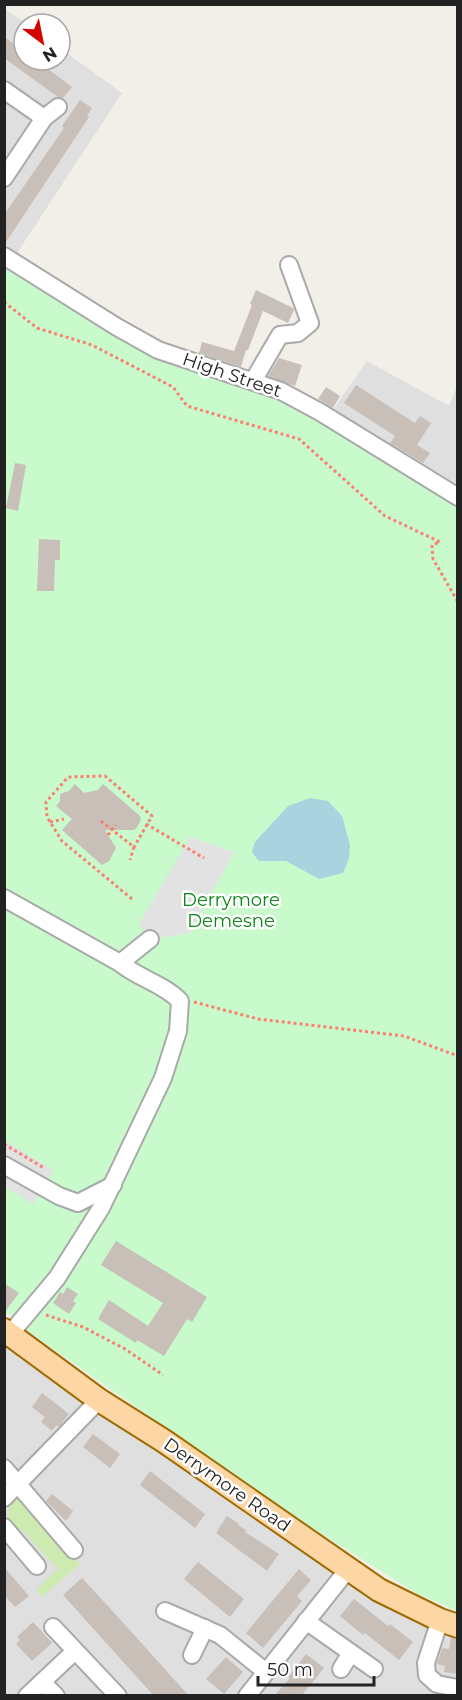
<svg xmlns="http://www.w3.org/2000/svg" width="462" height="1700" font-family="Montserrat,sans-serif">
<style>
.residential{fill:#e0dfdf}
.grass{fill:#cdebb0}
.park{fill:#c8facc}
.parking{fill:#e2e2e2}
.water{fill:#aad3df}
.building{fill:#c7bfb8}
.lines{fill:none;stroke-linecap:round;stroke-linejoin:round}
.minor-casing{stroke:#a9a9a9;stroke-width:20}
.major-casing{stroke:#a06b00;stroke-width:26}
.path{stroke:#fa8072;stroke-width:3;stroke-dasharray:3 3;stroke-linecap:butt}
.minor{stroke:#fff;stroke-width:16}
.major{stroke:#fcd6a4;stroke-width:22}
.labels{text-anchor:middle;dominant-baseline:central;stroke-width:5;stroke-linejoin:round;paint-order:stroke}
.street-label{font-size:18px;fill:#222;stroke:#fff}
.park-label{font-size:18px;fill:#0c8416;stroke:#fff}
</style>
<rect width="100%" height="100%" fill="#f2efe9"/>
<!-- residential -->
<g class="residential">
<path d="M4,8L26,24H24V60H60V48L122,93L17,253L5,245Z"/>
<path d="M367,361L449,406L457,386V501L328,417Z"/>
<path d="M4,1342L167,1453L306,1553L380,1600L457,1640V1695H5Z"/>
</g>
<!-- grass -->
<path class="grass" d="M20,1493L80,1564L42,1597L36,1590L58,1569L21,1529L15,1530L8,1521L9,1502Z"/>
<!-- park -->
<path class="park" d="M4,268L144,352L304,408L457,507V1611L418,1594L296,1518L27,1331L25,1324L14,1316L5,1313Z"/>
<!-- parking -->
<g class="parking">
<path d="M190,837L234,852L190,933L150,939L139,924Z"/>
<path d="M4,1140L53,1170L33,1204L5,1187Z"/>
</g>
<!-- water -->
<path class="water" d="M310,798L328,801L342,816L350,845L349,859L343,873L319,879L286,861H259L252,852L255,842L288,806Z"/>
<!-- building -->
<g class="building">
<path d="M4,37L24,51V60H36L72,87L63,98L58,97L4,58Z"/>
<path d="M80,100L92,108L87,116L89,117L4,245V215L64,128L62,126Z"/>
<path d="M256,290L293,308L294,310L288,323L263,311L248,350H246L241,367L199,353L202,342L234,351L252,305L250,304Z"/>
<path d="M279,358L302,365L295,386L268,376Z"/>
<path d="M356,385L415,423L420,416L431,423L417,445L430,453L423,463L390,443L395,436L344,403Z"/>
<path d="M326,387L340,396L333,408L318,399Z"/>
<path d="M15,463L26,465L18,511L6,508Z"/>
<path d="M39,539L60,540V560H55L54,591H37Z"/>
<path d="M75,784L84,793L98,790L103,784L140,816L141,820L137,827L134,830H105L116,848L109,861L102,865L62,830L72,819L56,806L60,801V794L69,791Z"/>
<path d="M116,1241L207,1297L192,1322L187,1319L164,1356L137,1340L136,1343L98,1319L109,1300L148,1326L163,1303L101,1265Z"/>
<path d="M4,1283L19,1293L4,1313Z"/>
<path d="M67,1287L78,1294L73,1301L76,1303L69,1314L53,1303L60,1292L63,1294Z"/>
<path d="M42,1393L69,1414L59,1427L56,1425L52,1431L41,1422L45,1417L32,1407Z"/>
<path d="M93,1434L120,1454L110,1468L83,1447Z"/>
<path d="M150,1471L205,1514L195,1528L140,1485Z"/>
<path d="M52,1494L73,1511L66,1521L46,1501Z"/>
<path d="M227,1516L239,1524L238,1525L246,1530L245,1532L279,1554L267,1571L216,1533Z"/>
<path d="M198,1562L244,1599L230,1617L184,1579Z"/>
<path d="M4,1567L29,1596L15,1607L4,1595Z"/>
<path d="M299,1569L311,1580L297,1596L302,1601L263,1648L246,1633Z"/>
<path d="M82,1578L127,1627L188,1695H153L63,1595Z"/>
<path d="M354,1599L388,1626L390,1624L413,1642L399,1660L365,1633L363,1635L340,1616Z"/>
<path d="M33,1622L52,1643L32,1661L16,1644L20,1640L17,1637Z"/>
<path d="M451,1638L458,1639V1674L444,1672L445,1666L437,1664L442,1648L449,1649Z"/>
<path d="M306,1654L324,1668L302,1695H275L290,1678L288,1677Z"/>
<path d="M226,1657L243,1672L224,1694L206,1679Z"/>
</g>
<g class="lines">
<defs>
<g id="minor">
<path d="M4,90L44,118L4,178"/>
<path d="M44,118L58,107"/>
<path d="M4,256L117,327L158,350L281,391L320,412L458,497"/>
<path d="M253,381L280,335L298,333L310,323L289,265"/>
<path d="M4,898L120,963C138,978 164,984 180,1001L178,1031L163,1078L101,1208L57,1278L10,1334"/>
<path d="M120,963L150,939"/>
<path d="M4,1165L59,1196L78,1203L113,1185"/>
<path d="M4,1468L74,1550"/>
<path d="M4,1498L99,1400"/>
<path d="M4,1527L37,1566"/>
<path d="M165,1611L220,1635L266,1672"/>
<path d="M440,1620L426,1663L427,1675L437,1684L458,1688"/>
<path d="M306,1621L374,1669"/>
<path d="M53,1627L118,1696"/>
<path d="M192,1655L205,1628"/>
<path d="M341,1669L351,1653"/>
<path d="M42,1682L56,1696"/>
<path d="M27,1696L75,1651"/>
<path d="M247,1696L349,1568"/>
</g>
<path id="major" d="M4,1330L99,1400L164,1441L379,1590L440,1620L458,1626"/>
</defs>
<!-- minor casing -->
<use href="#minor" class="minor-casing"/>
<!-- major casing -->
<use href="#major" class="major-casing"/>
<!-- path -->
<g class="path">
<path d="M4,302L37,328L92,345L173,387L187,406L299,439L385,516L440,542L432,545L433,559L458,602"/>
<path d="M458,618V623"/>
<path d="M101,821L134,847L130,860"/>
<path d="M50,822L64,819"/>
<path d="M146,824L204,858"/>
<path d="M108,835L116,825"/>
<path d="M132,899L62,841L47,817L46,802L68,777L105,776L152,816L134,847"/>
<path d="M194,1002L258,1019L404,1036L458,1056"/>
<path d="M4,1144L44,1168"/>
<path d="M46,1315L83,1327L125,1349L163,1375"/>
</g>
<!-- minor -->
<use href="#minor" class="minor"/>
<!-- major -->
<use href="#major" class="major"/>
</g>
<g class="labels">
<!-- street labels -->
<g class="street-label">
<text transform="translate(232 375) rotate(19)">High Street</text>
<text transform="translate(227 1485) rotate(35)">Derrymore Road</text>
</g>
<!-- park labels -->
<g class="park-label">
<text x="231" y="900">Derrymore<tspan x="231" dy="21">Demesne</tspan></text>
</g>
</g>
<!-- border -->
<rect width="462" height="1700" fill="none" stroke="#222222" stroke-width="12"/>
<!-- north arrow -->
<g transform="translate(42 42) rotate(148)"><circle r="28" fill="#ffffff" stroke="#a7a7a7" stroke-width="1.5"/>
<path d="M0-4.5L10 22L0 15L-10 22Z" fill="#d40000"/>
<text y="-9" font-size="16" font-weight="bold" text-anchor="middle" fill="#222222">N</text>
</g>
<!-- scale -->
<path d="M258 1676v9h116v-9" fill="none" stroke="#222222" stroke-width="3"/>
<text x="267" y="1676" font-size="18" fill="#222222" stroke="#ffffff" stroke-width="4.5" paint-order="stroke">50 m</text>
</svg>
